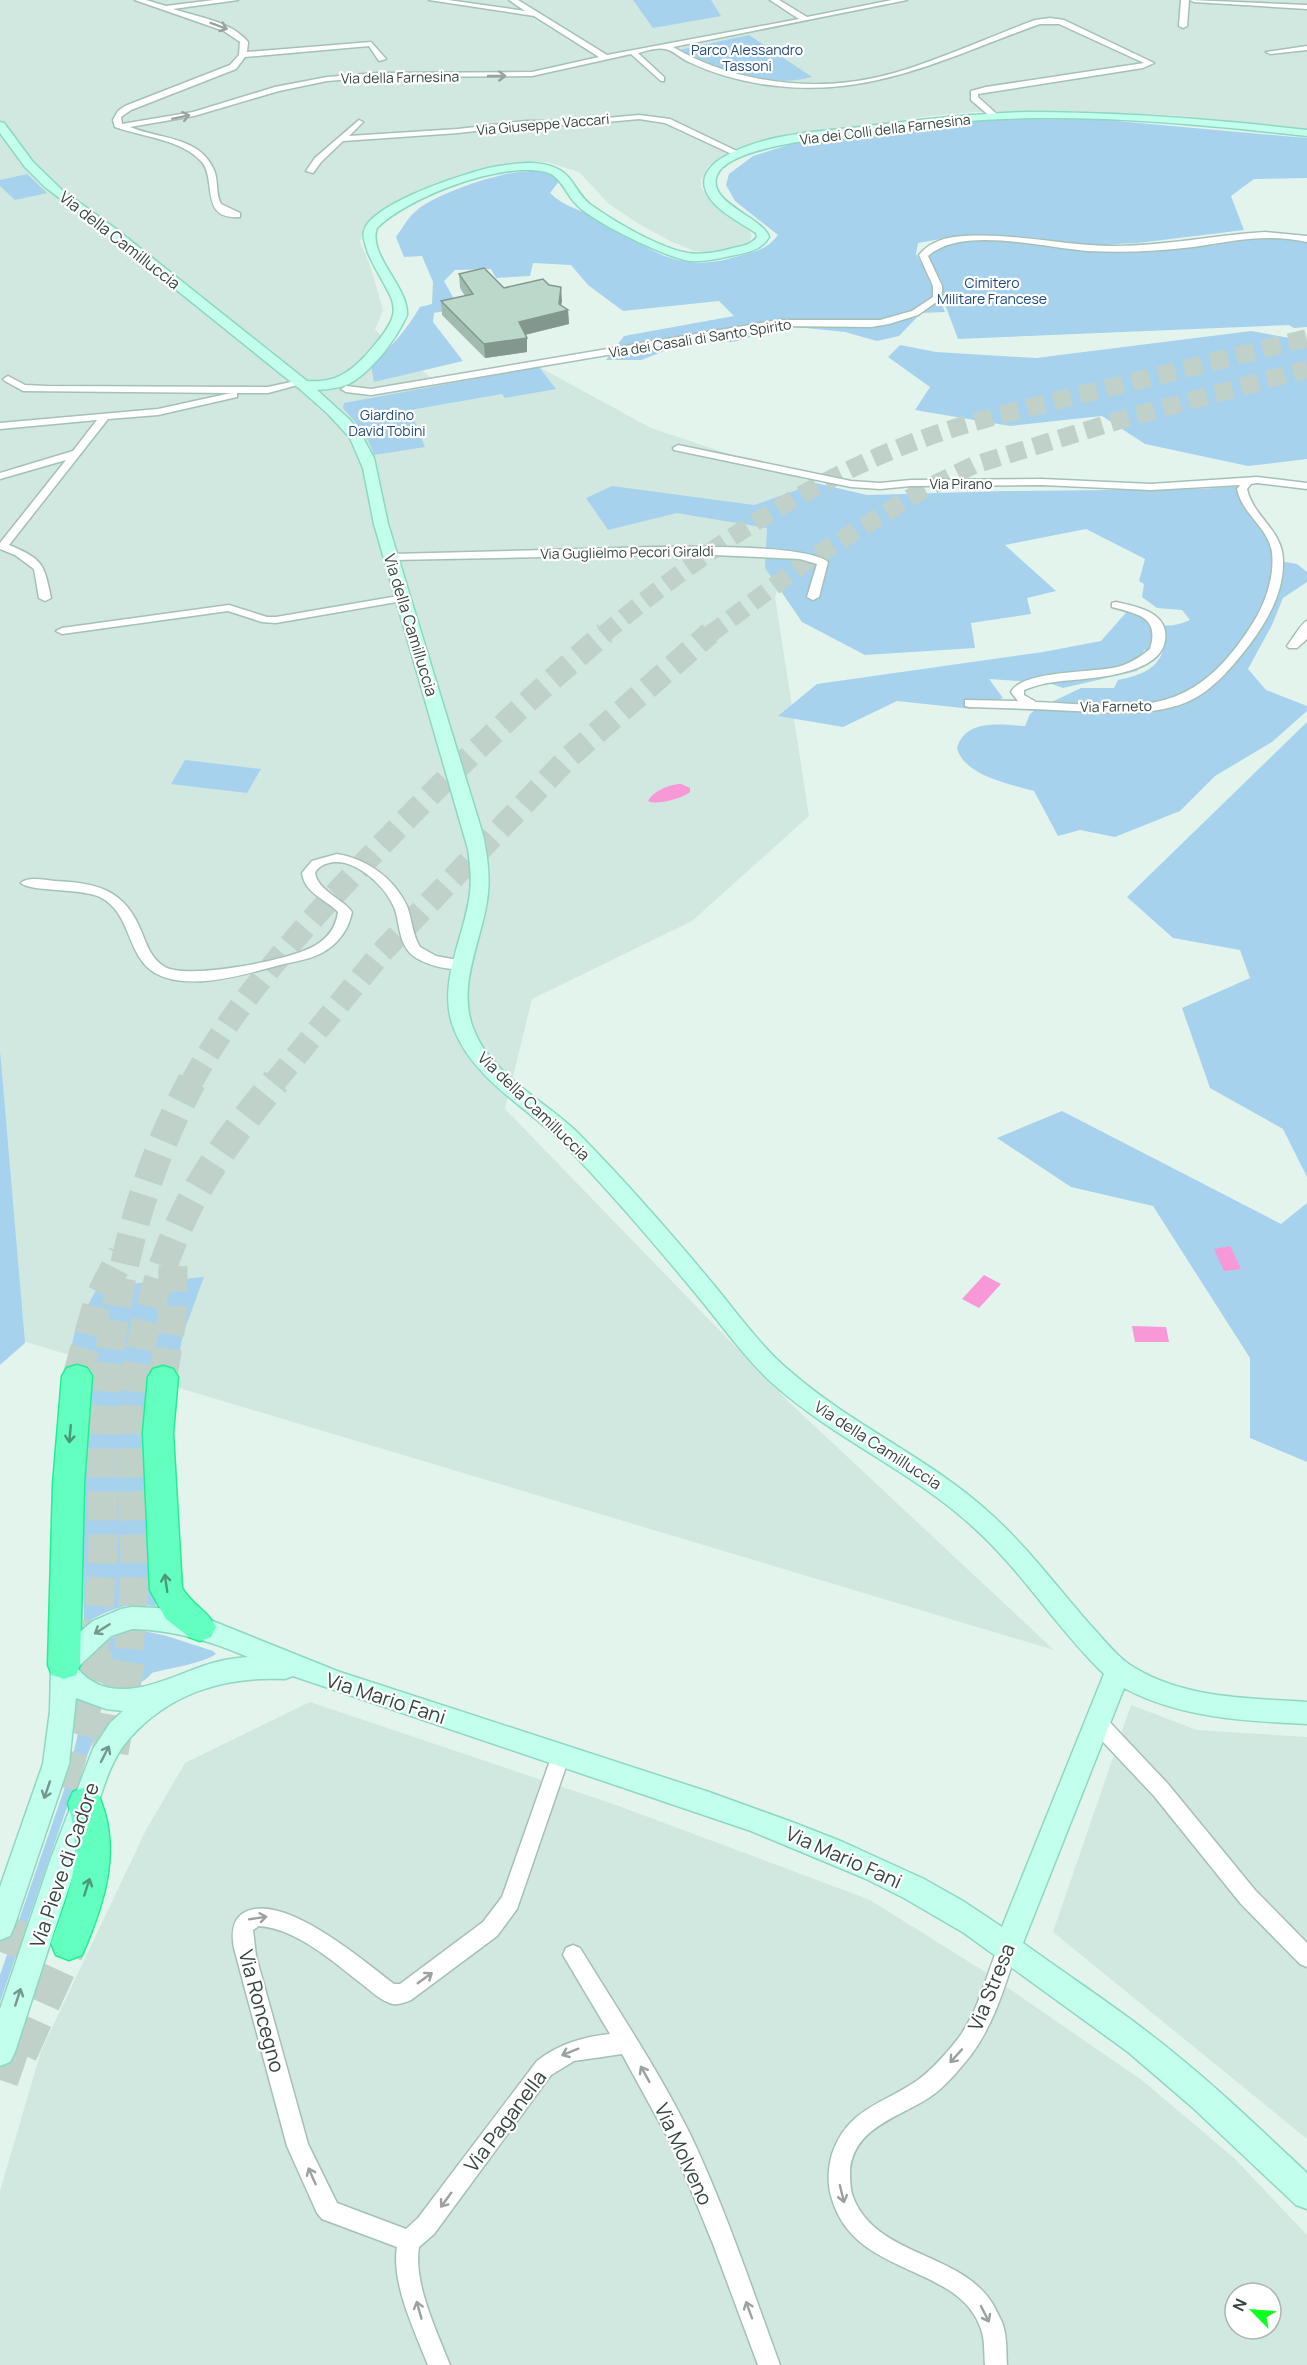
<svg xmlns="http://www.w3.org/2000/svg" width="1307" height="2365" font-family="Manrope,sans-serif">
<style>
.residential{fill:#d0e8df;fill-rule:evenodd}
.green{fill:#a7d2ed}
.water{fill:#f898d7}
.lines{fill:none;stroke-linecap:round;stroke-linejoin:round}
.highway-tunnel-far3{stroke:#c0d1ca;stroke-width:18;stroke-dasharray:18 9;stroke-linecap:butt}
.highway-tunnel-far2{stroke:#c0d1ca;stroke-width:23;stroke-dasharray:23 11;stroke-linecap:butt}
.highway-tunnel-far1{stroke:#c0d1ca;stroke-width:29;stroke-dasharray:29 14;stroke-linecap:butt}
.highway-tunnel{stroke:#c0d1ca;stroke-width:37;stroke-dasharray:37 18;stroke-linecap:butt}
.street-casing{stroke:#a5c0b5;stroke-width:3}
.secondary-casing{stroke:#8dd8c0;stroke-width:3}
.highway-casing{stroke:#23ee95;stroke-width:3}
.street{fill:#fff;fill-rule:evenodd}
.secondary{fill:#c2ffec;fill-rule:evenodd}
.highway{fill:#63ffc0;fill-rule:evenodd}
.wall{fill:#a0bbaf}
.shaded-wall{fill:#82988e}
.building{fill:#bad9cb;stroke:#82988e;stroke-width:1.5}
.oneway{stroke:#99a29e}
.oneway2{stroke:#499978}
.oneway3{stroke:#73998c}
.labels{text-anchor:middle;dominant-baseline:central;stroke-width:4.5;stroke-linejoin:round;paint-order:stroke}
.far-park-label{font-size:14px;fill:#204a7e;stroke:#fff}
.far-street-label{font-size:14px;fill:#33463d;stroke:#fff}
.street-label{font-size:16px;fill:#33463d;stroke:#fff}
.near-street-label{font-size:20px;fill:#33463d;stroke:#fff}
</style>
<rect width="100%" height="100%" fill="#e3f4ed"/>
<!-- residential -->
<g class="residential">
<path d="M0,0H1307V129L1171,115L1055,111L976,112L921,117L799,136L741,150L722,157L708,166L701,180V188L726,215L749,228L752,237L749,242L740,246L706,252L694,251L670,241L639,224L609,204L579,172L547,162H523L477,170L420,189L383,210L364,226L360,242L370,265L383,310L375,330L430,377L539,367L651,428L816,483L754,505L790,539L775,597L809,816L692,921L532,999L505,1109L791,1404L1054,1650L16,1339L0,1049Z"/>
<path d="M310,1702L616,1805L870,1900L982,1970L1143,2081L1234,2158L1307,2235V2365H0V2191L41,2051L146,1830L185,1763ZM1235,2293H1271V2329H1235Z"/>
<path d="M1131,1705L1197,1730L1307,1737V2139L1053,1932Z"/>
</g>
<!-- green -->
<g class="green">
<path d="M633,0H711L721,16L653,28Z"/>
<path d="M749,35L812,77C784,85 748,80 720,71C706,66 692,57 679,50Z"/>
<path d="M1094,119L1307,138V178L1254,179L1231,196L1244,230L1138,243L1074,246L963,235L918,243L916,254L931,278L945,312L921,313L899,336L877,341L845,332L786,326L733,342H688L641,360H606L624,336L734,316L719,301L623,311L588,285L571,265L533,263L530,276L496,278L491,269L455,270L444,281L459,308L434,313L433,322L463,361L374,382L371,365C391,348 406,330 420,307L432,304L433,282L422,256L404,257L396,237C402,229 408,217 416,211C436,193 508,169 534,171C545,172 552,175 560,180L550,193C564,207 580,209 598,219C651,247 673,276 739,256C757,251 766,250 778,235L735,201L726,185L729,174L753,156L791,144L849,135L988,120Z"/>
<path d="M27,174L47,193L15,200L0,186V180Z"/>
<path d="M1276,236L1307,242V327L1294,328L1289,325L958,339L944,302L942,282L929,258C948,228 1017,244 1047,247C1087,250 1126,253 1166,250C1203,247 1239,237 1276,236Z"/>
<path d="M1251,331L1307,341V459L1248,466L1145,444L1102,416L1010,426L915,410L930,387L888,357L900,345L936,352L1036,358Z"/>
<path d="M539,367L556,389L505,398L502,394L410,410L425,447L374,455C369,437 355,422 343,408L344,403Z"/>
<path d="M816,483L867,495L1006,491L1202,489L1239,486L1241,499L1273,543L1274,560L1297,564L1307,572V582L1283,598L1272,625L1248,669L1266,690L1307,706V711L1272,742L1215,776L1180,811L1115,837L1080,830L1058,836L1034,791C1010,784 964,776 957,748C966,718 1001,725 1025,726L1030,714L1035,710L1081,688H1114L1118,680C1137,676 1156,671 1163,651L1144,650L1137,671L1063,688L1049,683L989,679L1003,698L972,709L897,701L843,727L778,716L817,684L1043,652L1101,641L1130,608C1155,623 1162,632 1190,620L1182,610L1157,608L1142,597L1144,584L1139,581L1145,559L1086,529L1005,545L1056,591L1027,598L1031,614L971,623L975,648L865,655L802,622L765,568L767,528L677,513L608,530L586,498L612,486L754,505Z"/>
<path d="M1307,722V1177L1283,1129L1210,1088L1182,1008L1250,978L1240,950L1173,938L1127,897Z"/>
<path d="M185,760L261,769L247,793L171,784Z"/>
<path d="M0,1050L25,1343L0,1365Z"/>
<path d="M1062,1111L1281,1224L1307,1203V1462L1250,1438V1358L1153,1206L1071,1187L997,1138Z"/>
<path d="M204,1277L183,1334L175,1377L153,1574L156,1607C128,1600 109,1611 84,1623L82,1490L65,1377L76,1326L98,1287Z"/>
<path d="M139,1630L167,1636L213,1651L216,1654C202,1664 168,1668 152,1673C137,1693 96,1692 86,1667C91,1643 117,1633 139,1630Z"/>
<path d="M83,1709L109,1718L93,1742L76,1781L0,2002V1975L65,1787L77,1738L80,1711Z"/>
</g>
<!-- water -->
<g class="water">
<path d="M681,784L690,788V792C683,798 656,806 648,801C653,791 670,784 681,784Z"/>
<path d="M1230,1246L1241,1269L1224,1271L1214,1249Z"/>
<path d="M984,1275L1001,1284L979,1308L962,1299Z"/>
<path d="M1132,1326L1166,1327L1169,1342H1135Z"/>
</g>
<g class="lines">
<!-- highway-tunnel-far3 -->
<g class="highway-tunnel-far3">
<path d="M603,635C695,556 808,480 922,439C974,420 1029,408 1083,394C1158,376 1232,357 1307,338"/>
<path d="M709,635L810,559L921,491L974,465L1130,417L1307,369"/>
</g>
<!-- highway-tunnel-far2 -->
<g class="highway-tunnel-far2">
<path d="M191,1083C237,1000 301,930 365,862C441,782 521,705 605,633"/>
<path d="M274,1083L382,952L568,758L710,633"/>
</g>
<!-- highway-tunnel-far1 -->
<g class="highway-tunnel-far1">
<path d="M77,1376L99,1298L122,1254"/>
<path d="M163,1377L172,1319L173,1266"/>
<path d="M94,1649C99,1615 102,1580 103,1545C103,1506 101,1466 103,1427C109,1308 135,1185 192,1081"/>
<path d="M129,1649C131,1621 135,1592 135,1563C134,1512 129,1460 132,1408C136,1343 163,1249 196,1192C218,1153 247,1116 276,1081"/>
</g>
<!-- highway-tunnel -->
<g class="highway-tunnel">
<path d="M110,1752L129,1648"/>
<path d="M59,1786L83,1706L94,1648"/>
<path d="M0,1952L17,1904"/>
<path d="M19,2053L69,1943"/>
<path d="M0,2080L17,2030"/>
</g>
<defs>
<g id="street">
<path d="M135,0H146L166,6L214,0H238L173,9C197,17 231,21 248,42L247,52L371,42L386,59L379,61L369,46L245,57L236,69L131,110L121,117L122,124L193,112L275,87L327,77L378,73L532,72L599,57L534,16L429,0H448L525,11L509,0H518L607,55L799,19L770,0H779L807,17L892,0H907L673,47C738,85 822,94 894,73C942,59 989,37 1035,20L1050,18L1064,20L1154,63L1143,68L978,94V97L999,116L992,118L971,100V91L986,87L1144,63L1059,24H1040C950,56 875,97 777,86C747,83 716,75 689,62C681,59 673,50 665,49C658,47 645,51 638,53L664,77V81H661L631,54L532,76L378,77L327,81L279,91L194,116L130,127C158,139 198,136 213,168C219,179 215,193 221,204L240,213V217C199,220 217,181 202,162C181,139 143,137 115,127L113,120L118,111L125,106L230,65L239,55L240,42L224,31Z"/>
<path d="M1181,0H1189L1187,26L1183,28L1179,26Z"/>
<path d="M1190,0L1307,5V9L1194,2Z"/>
<path d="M1307,46V50L1270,54L1266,52Z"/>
<path d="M639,115L670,119L743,154L736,156L665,123L639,119L574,125H526L458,133L343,141L321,162L313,173L306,171L315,158L359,120L363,122L349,136L458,129L526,121H574Z"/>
<path d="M1265,232L1307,236V242C1268,233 1232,241 1193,247C1159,251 1123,253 1088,251C1045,248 962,225 928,256L942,286V298L918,315L889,324L871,327L779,326L371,395L346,392L341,389L346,386L371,389L779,320H880L912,311L933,297V286L919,255C928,244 940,239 954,237C1008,231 1061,246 1114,246C1165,246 1214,235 1265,232Z"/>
<path d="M8,376L25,385L47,386L268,387L300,380L305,383L268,393H237V397L158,415L108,419L9,545C43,559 44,564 51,598L45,601L39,598L34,569L15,555L0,549V543L66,460L0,479V473L73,451L97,420L0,429V423L158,409L231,393L23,391L5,381L3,379Z"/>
<path d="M678,445L851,481L880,483L911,480L1042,479L1151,484L1257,477L1307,483V489L1257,483L1251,484L1247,489C1253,517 1283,530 1283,561C1284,591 1268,620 1250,644C1233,666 1213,691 1187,702C1151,717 1111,712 1074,711C1039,709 1004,708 969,707L965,706V700L1018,701L1011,692C1022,670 1094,673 1117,667C1130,664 1140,657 1150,649C1160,617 1138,614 1112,607V603L1116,602C1133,606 1161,610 1165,631C1172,678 1083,678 1055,682C1044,683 1034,686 1024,690V695L1036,702C1135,706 1188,722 1249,629C1264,607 1275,579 1272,552C1268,527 1242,514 1237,489L1240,485L1151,490L1042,485L911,486L880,489L851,487L674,450L673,448Z"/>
<path d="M620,548C657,547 804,542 828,562L819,597L813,600L807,597L817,564L800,559L692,554L392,560L387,557L392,554Z"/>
<path d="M404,595L408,596V600L276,623L262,622L228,611L62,634L56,631L62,628L229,605L267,617H276Z"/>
<path d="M1307,621V639L1297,648H1289L1287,646C1292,640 1302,622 1307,621Z"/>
<path d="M337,854C367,859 394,878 407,906C412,919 412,934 420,947L436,956L468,962L470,965L468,968C452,972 423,965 411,954C398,941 400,922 394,907C385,886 357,860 334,862C326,863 318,866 315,873C318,891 342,898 352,912C349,927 341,940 328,949C314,959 297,961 280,965C246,974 188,992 155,973C126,956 132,913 100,897C81,888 30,892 21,883C28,876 45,880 55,881C99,883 125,890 142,933C147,946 152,960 165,967C188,980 293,960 316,945C329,937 336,927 338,912C326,899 305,894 302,873L312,861Z"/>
<path d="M1096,1713L1103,1715L1168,1784L1255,1890L1307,1943V1967L1300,1964L1241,1904L1154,1796L1089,1727L1087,1721L1089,1715Z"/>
<path d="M561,1747L568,1749L570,1755L517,1909L497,1936L411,2000C406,2002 399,2005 393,2004C380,2001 369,1989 358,1981C330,1959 296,1929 259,1926L253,1930L256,1956L308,2144L337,2203L406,2229L418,2218L537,2061C559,2044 582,2037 610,2034L563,1955L566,1948L573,1945L580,1948C618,2010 659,2071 691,2136C726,2210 752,2289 780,2365H758L713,2244L675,2151L622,2054L574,2061L551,2075L434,2234L419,2247C413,2283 437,2332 450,2365H428C415,2332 391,2283 397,2247L322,2219L317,2213L287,2146L234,1948C232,1937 231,1922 242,1914C279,1888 364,1961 394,1984H400L483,1922L502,1897L552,1755L554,1749Z"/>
<path d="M1008,1937L1015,1940L1018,1947C1005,1984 995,2023 971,2055C959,2070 946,2086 930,2097C900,2117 854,2127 850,2170C850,2178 850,2189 853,2197C877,2259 965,2251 995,2308C998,2315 1003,2322 1004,2329C1007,2340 1006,2353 1007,2365H985C984,2354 985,2339 981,2329C959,2263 855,2278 832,2199C827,2184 828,2169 832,2154C847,2110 880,2105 915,2082C931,2071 945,2055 957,2040C980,2010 986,1974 1001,1940Z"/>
</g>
<path id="secondary" d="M1025,112C1119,112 1213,119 1307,130V136C1206,125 1104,115 1003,119C947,121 891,130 835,137C809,140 728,149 717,175C706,203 762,216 769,237C761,251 745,253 730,256C717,259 703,262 689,261C666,257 592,222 576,204C566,194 561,176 546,172C502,161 408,197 377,228C367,255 409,287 407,315C397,338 375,367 354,381C344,388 329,389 317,390L350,420L362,436L374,458L388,524L483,835C487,854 490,873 488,893C484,937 456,983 473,1028C490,1074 544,1100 578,1133C625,1181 670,1232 713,1284C738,1314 761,1347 791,1372C854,1427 932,1459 993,1516C1030,1550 1060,1591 1093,1628C1106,1642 1119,1659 1135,1668C1187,1699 1249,1698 1307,1702V1724C1244,1721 1180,1718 1124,1688L1023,1943C1064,1973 1106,2000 1146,2031C1203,2074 1255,2124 1307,2173V2209L1296,2205L1192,2107L1128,2052L964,1933L904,1898L864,1878L751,1831L293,1676L285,1679C225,1676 169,1693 129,1739C109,1761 102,1794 92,1822C64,1898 40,1975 15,2052L10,2062L0,2066V2009L51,1858L93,1749L110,1723L123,1711L106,1709L76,1698L69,1764L14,1927L10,1936L0,1940V1887L43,1764L50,1711L51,1665L69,1641L93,1621L121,1609L132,1607L158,1608L210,1620L337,1671L709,1792L792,1822L843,1842L924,1879L963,1901L1002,1927L1104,1674C1056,1628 1021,1569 971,1525C910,1470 833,1438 772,1383C743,1356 721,1324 696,1294C654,1243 610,1192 564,1144C527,1107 474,1080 454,1029C436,984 465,937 470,893C472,878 470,863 468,849L374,524L363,468L350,438L328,414L301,390L107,234L45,187L25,167L0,133V122L4,123L33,162L62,190L116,229L307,381C334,383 348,374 366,355C412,304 392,306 368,253C366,246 362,238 364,231C371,203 472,170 499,166C518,163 540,160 558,169C573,176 577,195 591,205C615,222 659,248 688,253C703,255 719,252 733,248C742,246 751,245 757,237L756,233C740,222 710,208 705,188C701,175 712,164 722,158C761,134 815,132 860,127C915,120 969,114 1025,112ZM132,1629C174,1630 210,1641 248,1657C233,1658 217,1661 203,1666C163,1680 111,1709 77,1668L111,1636Z"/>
<g id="highway">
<path d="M77,1365L87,1368L92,1376L84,1484L80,1665L76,1675L64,1679L52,1675L48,1665L53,1484L62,1376L67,1368Z"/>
<path d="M163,1366L173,1369L178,1377L173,1433L182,1588C191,1604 208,1611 216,1627L211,1637L200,1641L189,1637L166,1619L150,1590L143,1433L148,1377L153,1369Z"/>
<path d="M85,1787L97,1792C123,1847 105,1902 82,1955L69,1960L56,1955L51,1943C70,1890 84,1860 68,1803L73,1792Z"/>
</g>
</defs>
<!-- street casing -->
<use href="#street" class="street-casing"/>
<!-- secondary casing -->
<use href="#secondary" class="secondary-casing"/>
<!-- highway casing -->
<use href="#highway" class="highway-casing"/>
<!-- street -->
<use href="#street" class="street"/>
<!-- secondary -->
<use href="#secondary" class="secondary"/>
<!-- highway -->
<use href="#highway" class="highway"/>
</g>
<!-- wall -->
<path class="wall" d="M459,274L504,288L549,285L561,287V305L568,310L569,324L525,335L527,338V352L485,358L442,315L441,301L465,296L460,288Z"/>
<!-- shaded-wall -->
<g class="shaded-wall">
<path d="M561,287L562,301L560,312L568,310L569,324L520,336L519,322Z"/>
<path d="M527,338V352L485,358L484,344Z"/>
</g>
<!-- building -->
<path class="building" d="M484,268L504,288L543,279L549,285L561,287L559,304L568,310L519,322L527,338L484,344L441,301L473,294L459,274Z"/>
<!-- one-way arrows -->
<defs><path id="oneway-shaft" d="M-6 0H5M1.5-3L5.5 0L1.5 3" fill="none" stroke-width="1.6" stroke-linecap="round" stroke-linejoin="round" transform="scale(1.5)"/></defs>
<g class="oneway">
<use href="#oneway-shaft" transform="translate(219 26) rotate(20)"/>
<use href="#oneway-shaft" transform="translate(497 76)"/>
<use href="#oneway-shaft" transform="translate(181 117) rotate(-12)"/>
<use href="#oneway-shaft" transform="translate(258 1918) rotate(-9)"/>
<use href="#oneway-shaft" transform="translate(425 1978) rotate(-36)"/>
<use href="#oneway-shaft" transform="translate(570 2052) rotate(158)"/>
<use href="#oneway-shaft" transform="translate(956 2056) rotate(132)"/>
<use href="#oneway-shaft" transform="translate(645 2074) rotate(-119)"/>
<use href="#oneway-shaft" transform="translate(312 2176) rotate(-114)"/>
<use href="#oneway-shaft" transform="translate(842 2194) rotate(76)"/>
<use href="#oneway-shaft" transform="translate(446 2200) rotate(126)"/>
<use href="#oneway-shaft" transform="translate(419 2310) rotate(-106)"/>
<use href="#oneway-shaft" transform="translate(749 2310) rotate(-110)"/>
<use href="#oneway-shaft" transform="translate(985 2314) rotate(63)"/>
</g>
<g class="oneway2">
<use href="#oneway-shaft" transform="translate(70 1434) rotate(95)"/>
<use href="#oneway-shaft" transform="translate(166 1583) rotate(-98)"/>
<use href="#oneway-shaft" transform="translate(87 1887) rotate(-72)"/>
</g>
<g class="oneway3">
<use href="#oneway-shaft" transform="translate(102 1629) rotate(148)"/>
<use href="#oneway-shaft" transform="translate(105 1754) rotate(-63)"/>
<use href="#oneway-shaft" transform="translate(47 1790) rotate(109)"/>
<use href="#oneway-shaft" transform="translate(18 1997) rotate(-72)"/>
</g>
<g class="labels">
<!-- far-park labels -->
<g class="far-park-label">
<text x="747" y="49">Parco Alessandro<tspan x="747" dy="16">Tassoni</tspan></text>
<text x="992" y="282">Cimitero<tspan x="992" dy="16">Militare Francese</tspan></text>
<text x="387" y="414">Giardino<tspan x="387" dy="16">David Tobini</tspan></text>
</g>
<!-- far-street labels -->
<g class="far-street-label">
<text transform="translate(400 77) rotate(-1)">Via della Farnesina</text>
<text transform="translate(543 124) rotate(-5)">Via Giuseppe Vaccari</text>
<text transform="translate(885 129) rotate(-7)">Via dei Colli della Farnesina</text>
<text transform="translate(700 338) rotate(-9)">Via dei Casali di Santo Spirito</text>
<text x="961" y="483">Via Pirano</text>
<text transform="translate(627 552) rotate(-1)">Via Guglielmo Pecori Giraldi</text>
<text transform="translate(1116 706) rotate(-1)">Via Farneto</text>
</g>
<!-- street labels -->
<g class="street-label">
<text transform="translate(120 240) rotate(38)">Via della Camilluccia</text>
<text transform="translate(411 625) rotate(73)">Via della Camilluccia</text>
<text transform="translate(534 1106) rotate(44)">Via della Camilluccia</text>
<text transform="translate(878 1445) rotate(33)">Via della Camilluccia</text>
</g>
<!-- near-street labels -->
<g class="near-street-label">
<text transform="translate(386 1698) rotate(18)">Via Mario Fani</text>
<text transform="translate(844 1857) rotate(24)">Via Mario Fani</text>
<text transform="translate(64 1865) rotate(-71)">Via Pieve di Cadore</text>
<text transform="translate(991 1987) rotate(-68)">Via Stresa</text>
<text transform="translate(262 2011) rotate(75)">Via Roncegno</text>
<text transform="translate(505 2121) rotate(-53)">Via Paganella</text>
<text transform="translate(684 2154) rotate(65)">Via Molveno</text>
</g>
</g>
<!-- north arrow -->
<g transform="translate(1253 2311) rotate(295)"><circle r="28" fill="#ffffff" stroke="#adb5b1" stroke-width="1.5"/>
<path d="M0-4.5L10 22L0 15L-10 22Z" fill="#0fff22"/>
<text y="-9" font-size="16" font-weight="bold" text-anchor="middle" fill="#33463d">N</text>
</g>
</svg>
